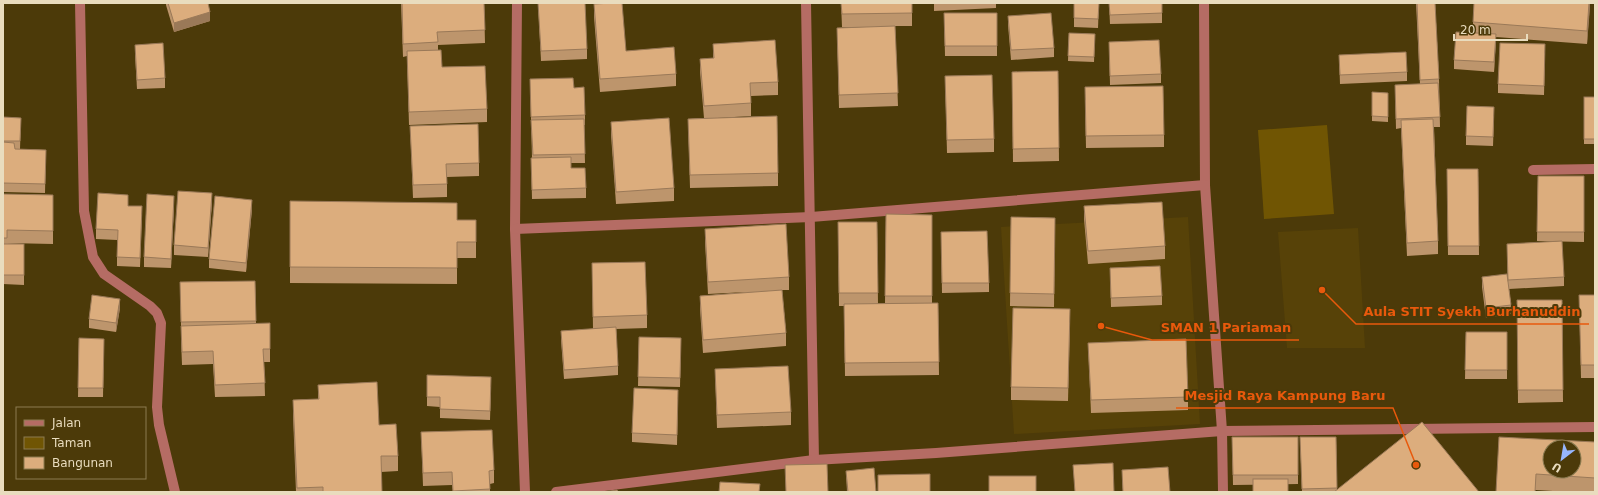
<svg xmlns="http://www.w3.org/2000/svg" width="1598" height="495" font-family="'DejaVu Sans',sans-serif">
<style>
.built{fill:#574208}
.green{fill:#705503}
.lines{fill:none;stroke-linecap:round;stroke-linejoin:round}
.minor{stroke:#b56c64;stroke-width:10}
.wall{fill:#bd956c}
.shaded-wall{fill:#9a7958}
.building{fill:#dcad7d;stroke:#9a7958;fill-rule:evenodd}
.leader{fill:none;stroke:#e8590c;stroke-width:1.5}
.callout-dot{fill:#e8590c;stroke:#4c3a09;stroke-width:1.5}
.callout-label{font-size:13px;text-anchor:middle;font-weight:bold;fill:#e8590c;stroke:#4c3a09;stroke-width:4;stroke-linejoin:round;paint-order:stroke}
</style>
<rect width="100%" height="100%" fill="#4c3a09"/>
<!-- built -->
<g class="built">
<path d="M1188,217L1200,424L1014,434L1001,227Z"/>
<path d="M1358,228L1365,348H1287L1278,232Z"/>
</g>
<!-- green -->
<path class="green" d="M1327,125L1334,214L1264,219L1258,130Z"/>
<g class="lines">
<!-- minor -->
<g class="minor">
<path d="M80,3L84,211L93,257L104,274L150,306L157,313L161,323L157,407L159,425L175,492"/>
<path d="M517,3L515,229L525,492"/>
<path d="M806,3L814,460"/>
<path d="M1204,3L1205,185L1222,431L1223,492"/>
<path d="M1533,170L1595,169"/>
<path d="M515,229L811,217L1205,185"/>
<path d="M556,492L814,460L936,453L1222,431L1595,427"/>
</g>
</g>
<!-- wall -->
<g class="wall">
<path d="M166,3H208L210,21L174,32L166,5Z"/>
<path d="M401,3H484L485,43L438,45V50L442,67L487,109V122L409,125L407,56L403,57Z"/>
<path d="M538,3L587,49V59L541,61Z"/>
<path d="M841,3H912V26H895L898,106L839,108L837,28L871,27H842Z"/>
<path d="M934,3H996V8L934,11Z"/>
<path d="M1074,3H1099L1098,28L1074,27Z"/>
<path d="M1109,3H1162V23L1110,24Z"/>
<path d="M1416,3H1435L1439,79L1440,127H1434L1438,241V254L1407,256L1401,128L1396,129L1395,85L1420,84Z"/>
<path d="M1590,3L1587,44L1496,37L1494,72L1454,69V60L1473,33V22Z"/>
<path d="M594,4L626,51L676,74V86L600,92L594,17Z"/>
<path d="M944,13H997V56H945Z"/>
<path d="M1008,16L1054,48V57L1011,60L1008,25Z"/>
<path d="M1069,33L1095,34L1094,62L1068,61Z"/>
<path d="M1109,42L1161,74V83L1110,85Z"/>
<path d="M713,44L778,82V95L751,96V116L718,118L778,173V186L690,188L688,119L704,118L700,72V59L713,58Z"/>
<path d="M135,45L165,78V88L137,89L135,54Z"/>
<path d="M1545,53L1544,95L1498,93V84Z"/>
<path d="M1339,55L1407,72V81L1340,84Z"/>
<path d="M1058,71L1059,161L1013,162L1012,72Z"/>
<path d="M945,76L994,139V152L947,153Z"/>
<path d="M530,79L574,88L585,115V125H584L585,163H571V168L586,188V198L532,199L531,158H532Z"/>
<path d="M1372,92L1388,93V122L1372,121Z"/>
<rect x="1584" y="97" width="11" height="47"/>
<path d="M1085,100L1164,135V147L1086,148Z"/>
<path d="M1494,116L1493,146L1466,145V136Z"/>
<path d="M3,117L21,118L20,149L46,150L45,193L3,192Z"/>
<path d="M611,122L674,188V201L616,204L611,135Z"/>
<path d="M410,126L479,163V176L447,177V197L413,198Z"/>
<path d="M1447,169H1478L1479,255H1448Z"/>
<path d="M1538,176H1584V242L1537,241Z"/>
<path d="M3,194L53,195V244L7,243L24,244V285L3,284Z"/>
<path d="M290,201L457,220H476V258H457V284L290,283Z"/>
<path d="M212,202L208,257L174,255V245Z"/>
<path d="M174,205L171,268L144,267V257Z"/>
<path d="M128,206L142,215L140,267L117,266V240L96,239V229Z"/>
<path d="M1084,206L1165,246V259L1088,264L1084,219Z"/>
<path d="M252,209L246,272L209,268V259Z"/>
<path d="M886,214L932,215V303H938L939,375L845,376L844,306H839L838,222H877L878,304L885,303Z"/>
<path d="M1011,217L1055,218L1054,307L1010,306Z"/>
<path d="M705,229L789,277V290H782L786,333V346L703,353L700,309V296L747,292L708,294L705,242Z"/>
<path d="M941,232L989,283V292L942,293Z"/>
<path d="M1507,244L1564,277V286L1509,289L1511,305V314L1486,318L1482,287V277L1508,282Z"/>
<path d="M592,263L647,315V328L616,329L618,366V375L564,379L561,340V331L593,329Z"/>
<path d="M1110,268L1162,296V305L1111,307Z"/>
<path d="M255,281L256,323L270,349V362H264L265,396L215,397L213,364L182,365L181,339V326L180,282Z"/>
<path d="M1579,295H1595V378H1581Z"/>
<path d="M1517,300H1562L1563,402L1518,403Z"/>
<path d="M120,308L116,332L89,328V319Z"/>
<path d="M1070,322L1068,401L1011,400V387Z"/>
<path d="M1466,332H1507V379H1465Z"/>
<path d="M639,337L681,338L680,387L638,386Z"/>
<path d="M79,338L104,339L103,397H78Z"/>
<path d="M1088,343L1188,397V410L1091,413Z"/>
<path d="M715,369L791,412V425L717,428Z"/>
<path d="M318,385L379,425L398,456V471L381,472L382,492H296L293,415V400L318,399Z"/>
<path d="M491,387L490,420L440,418V407L427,406V397Z"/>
<path d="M678,399L677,445L632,442V433Z"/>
<path d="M421,432L494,470V483L490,484V492H453L452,485L423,486Z"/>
<path d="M1232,437H1298V484L1233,485Z"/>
<path d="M1300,437H1336L1337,490L1479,492H1302Z"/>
<path d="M1595,442V492H1570L1536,490L1496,492Z"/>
<path d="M1122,470L1170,492H1123Z"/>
<path d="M846,471L876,492H847Z"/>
</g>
<!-- shaded-wall -->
<g class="shaded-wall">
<path d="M1589,3H1590V8L1587,44V31Z"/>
<path d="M210,12V21L174,32V23Z"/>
<path d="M1496,34V43L1494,72V62Z"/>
<path d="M212,193V202L208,257V248Z"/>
<path d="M174,196V205L171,268V259Z"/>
<path d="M252,200V209L246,272V263Z"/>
<path d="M120,299V308L116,332V323Z"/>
</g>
<!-- building -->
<g class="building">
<path d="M168,3H208L210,12L174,23Z"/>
<path d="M402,3H484L485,30L437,32L438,42L403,44Z"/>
<path d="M538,3H585L587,49L541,51Z"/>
<path d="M613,3H622L626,51L674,47L676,74L600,79L594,4Z"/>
<path d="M841,3H912V13L842,14Z"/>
<path d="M1074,3H1099L1098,19L1074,18Z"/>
<path d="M1109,3H1162V13L1110,15Z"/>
<path d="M1417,3H1435L1439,79L1420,80Z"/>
<path d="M1474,3H1589L1587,31L1473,22Z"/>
<path d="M944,13H997V46H945Z"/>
<path d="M1051,13L1054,48L1011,50L1008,16Z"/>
<path d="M895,26L898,93L839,95L837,28Z"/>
<path d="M1456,32L1496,34L1494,62L1454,60Z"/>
<path d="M1069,33L1095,34L1094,57L1068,56Z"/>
<path d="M775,40L778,82L750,83L751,103L704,106L700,59L714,58L713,44Z"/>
<path d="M1159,40L1161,74L1110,76L1109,42Z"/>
<path d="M163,43L165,78L137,80L135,45Z"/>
<path d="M1500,43L1545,44L1544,86L1498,84Z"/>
<path d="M441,50L442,67L485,66L487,109L409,112L407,51Z"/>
<path d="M1406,52L1407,72L1340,75L1339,55Z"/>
<path d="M1058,71L1059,148L1013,149L1012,72Z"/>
<path d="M992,75L994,139L947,140L945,76Z"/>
<path d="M573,78L574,88L584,87L585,115L531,117L530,79Z"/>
<path d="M1438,83L1440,117L1396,119L1395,85Z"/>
<path d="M1163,86L1164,135L1086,136L1085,87Z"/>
<path d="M1372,92L1388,93V117L1372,116Z"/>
<rect x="1584" y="97" width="11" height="42"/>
<path d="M1467,106L1494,107L1493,137L1466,136Z"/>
<path d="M777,116L778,173L690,175L688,119Z"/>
<path d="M3,117L21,118L20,141H3Z"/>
<path d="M669,118L674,188L616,192L611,122Z"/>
<path d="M584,119L585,154L533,155L531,120Z"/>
<path d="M1433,119L1438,241L1407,243L1401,120Z"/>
<path d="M478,124L479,163L446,164L447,184L413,185L410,126Z"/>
<path d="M3,142L14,143L15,149L46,150L45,184L3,183Z"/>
<path d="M571,157V168H585L586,188L532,190L531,158Z"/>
<path d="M1447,169H1478L1479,246H1448Z"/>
<path d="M1538,176H1584V232H1537Z"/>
<path d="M178,191L212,193L208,248L174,245Z"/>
<path d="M98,193L128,195V206H142L140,258L117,257L118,230L96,229Z"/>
<path d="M3,194L53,195V231L7,230V238H3Z"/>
<path d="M147,194L174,196L171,259L144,257Z"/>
<path d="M215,196L252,200L246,263L209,259Z"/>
<path d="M290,201L457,203V220H476V242H457V268L290,267Z"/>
<path d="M1162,202L1165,246L1088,251L1084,206Z"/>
<path d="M886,214L932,215V296H885Z"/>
<path d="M1011,217L1055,218L1054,294L1010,293Z"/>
<path d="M838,222H877L878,293H839Z"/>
<path d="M786,224L789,277L708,282L705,229Z"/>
<path d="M987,231L989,283H942L941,232Z"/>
<path d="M1562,241L1564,277L1508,280L1507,244Z"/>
<rect x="3" y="244" width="21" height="31"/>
<path d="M645,262L647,315L593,317L592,263Z"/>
<path d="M1160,266L1162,296L1111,298L1110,268Z"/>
<path d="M1507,274L1511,305L1486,308L1482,277Z"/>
<path d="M255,281L256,321L181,322L180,282Z"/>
<path d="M782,290L786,333L703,340L700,296Z"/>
<path d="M92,295L120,299L116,323L89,319Z"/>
<path d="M1579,295H1595V365H1581Z"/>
<path d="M1517,300H1562L1563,390H1518Z"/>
<path d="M938,303L939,362L845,363L844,304Z"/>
<path d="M1013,308L1070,309L1068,388L1011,387Z"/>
<path d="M270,323V349H263L265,383L215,385L213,351L182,352L181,326Z"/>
<path d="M616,327L618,366L564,370L561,331Z"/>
<path d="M1466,332H1507V370H1465Z"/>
<path d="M639,337L681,338L680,378L638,377Z"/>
<path d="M79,338L104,339L103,388H78Z"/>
<path d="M1186,339L1188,397L1091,400L1088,343Z"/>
<path d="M788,366L791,412L717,415L715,369Z"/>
<path d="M427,375L491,377L490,411L440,409V397H427Z"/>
<path d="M377,382L379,425L396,424L398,456H381L382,492H323V487L297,488L293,400L319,399L318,385Z"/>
<path d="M634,388L678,390L677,435L632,433Z"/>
<path d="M1422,422L1479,492H1334Z"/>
<path d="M492,430L494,470L489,471L490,489L453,491L452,472L423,473L421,432Z"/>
<path d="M1232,437H1298V475H1233Z"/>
<path d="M1300,437H1336L1337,488L1302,489Z"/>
<path d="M1499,437L1595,442V478L1536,474L1535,492H1496ZM1550,447H1574V471H1550Z"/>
<path d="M1113,463L1114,492H1075L1073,465Z"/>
<path d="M827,464L828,492H786L785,465Z"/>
<path d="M1168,467L1170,492H1123L1122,470Z"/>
<path d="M874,468L876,492H848L846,471Z"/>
<path d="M930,474V492H878V475Z"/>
<rect x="989" y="476" width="47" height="16"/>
<rect x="1253" y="479" width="35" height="13"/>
<path d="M720,482L760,484L759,492H719Z"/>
<path d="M617,490L618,492H604Z"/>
</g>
<!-- callouts -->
<path class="leader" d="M1322 290L1356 324H1589M1101 326L1152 340H1299M1416 465L1393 408H1176"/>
<g class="callout-dot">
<circle cx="1322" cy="290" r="4"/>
<circle cx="1101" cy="326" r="4"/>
<circle cx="1416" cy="465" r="4"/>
</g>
<g class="callout-label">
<text x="1472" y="316">Aula STIT Syekh Burhanuddin</text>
<text x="1226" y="332">SMAN 1 Pariaman</text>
<text x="1285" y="400">Mesjid Raya Kampung Baru</text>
</g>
<!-- border -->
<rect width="1598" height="495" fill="none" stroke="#e9dcbe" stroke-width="8"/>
<!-- legend -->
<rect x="16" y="407" width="130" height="72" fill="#4c3a09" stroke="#8b7b51"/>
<rect x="24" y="420" width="20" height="6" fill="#b56c64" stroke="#8b7b51"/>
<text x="52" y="427" font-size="12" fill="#e9dcbe">Jalan</text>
<rect x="24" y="437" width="20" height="12" fill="#705503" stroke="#8b7b51"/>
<text x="52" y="447" font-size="12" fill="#e9dcbe">Taman</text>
<rect x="24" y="457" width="20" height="12" fill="#dcad7d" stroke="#8b7b51"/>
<text x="52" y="467" font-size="12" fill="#e9dcbe">Bangunan</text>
<!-- north arrow -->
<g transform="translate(1562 459) rotate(211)"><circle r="19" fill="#4c3a09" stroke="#8b7b51"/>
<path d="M0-3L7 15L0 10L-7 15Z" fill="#97b6fd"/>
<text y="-6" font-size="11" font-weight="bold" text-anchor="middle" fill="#e9dcbe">U</text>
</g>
<!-- scale -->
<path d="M1454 34v6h73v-6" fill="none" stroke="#e9dcbe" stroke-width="2"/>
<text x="1460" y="34" font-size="12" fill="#e9dcbe" stroke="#4c3a09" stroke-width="3" paint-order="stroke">20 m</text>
</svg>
